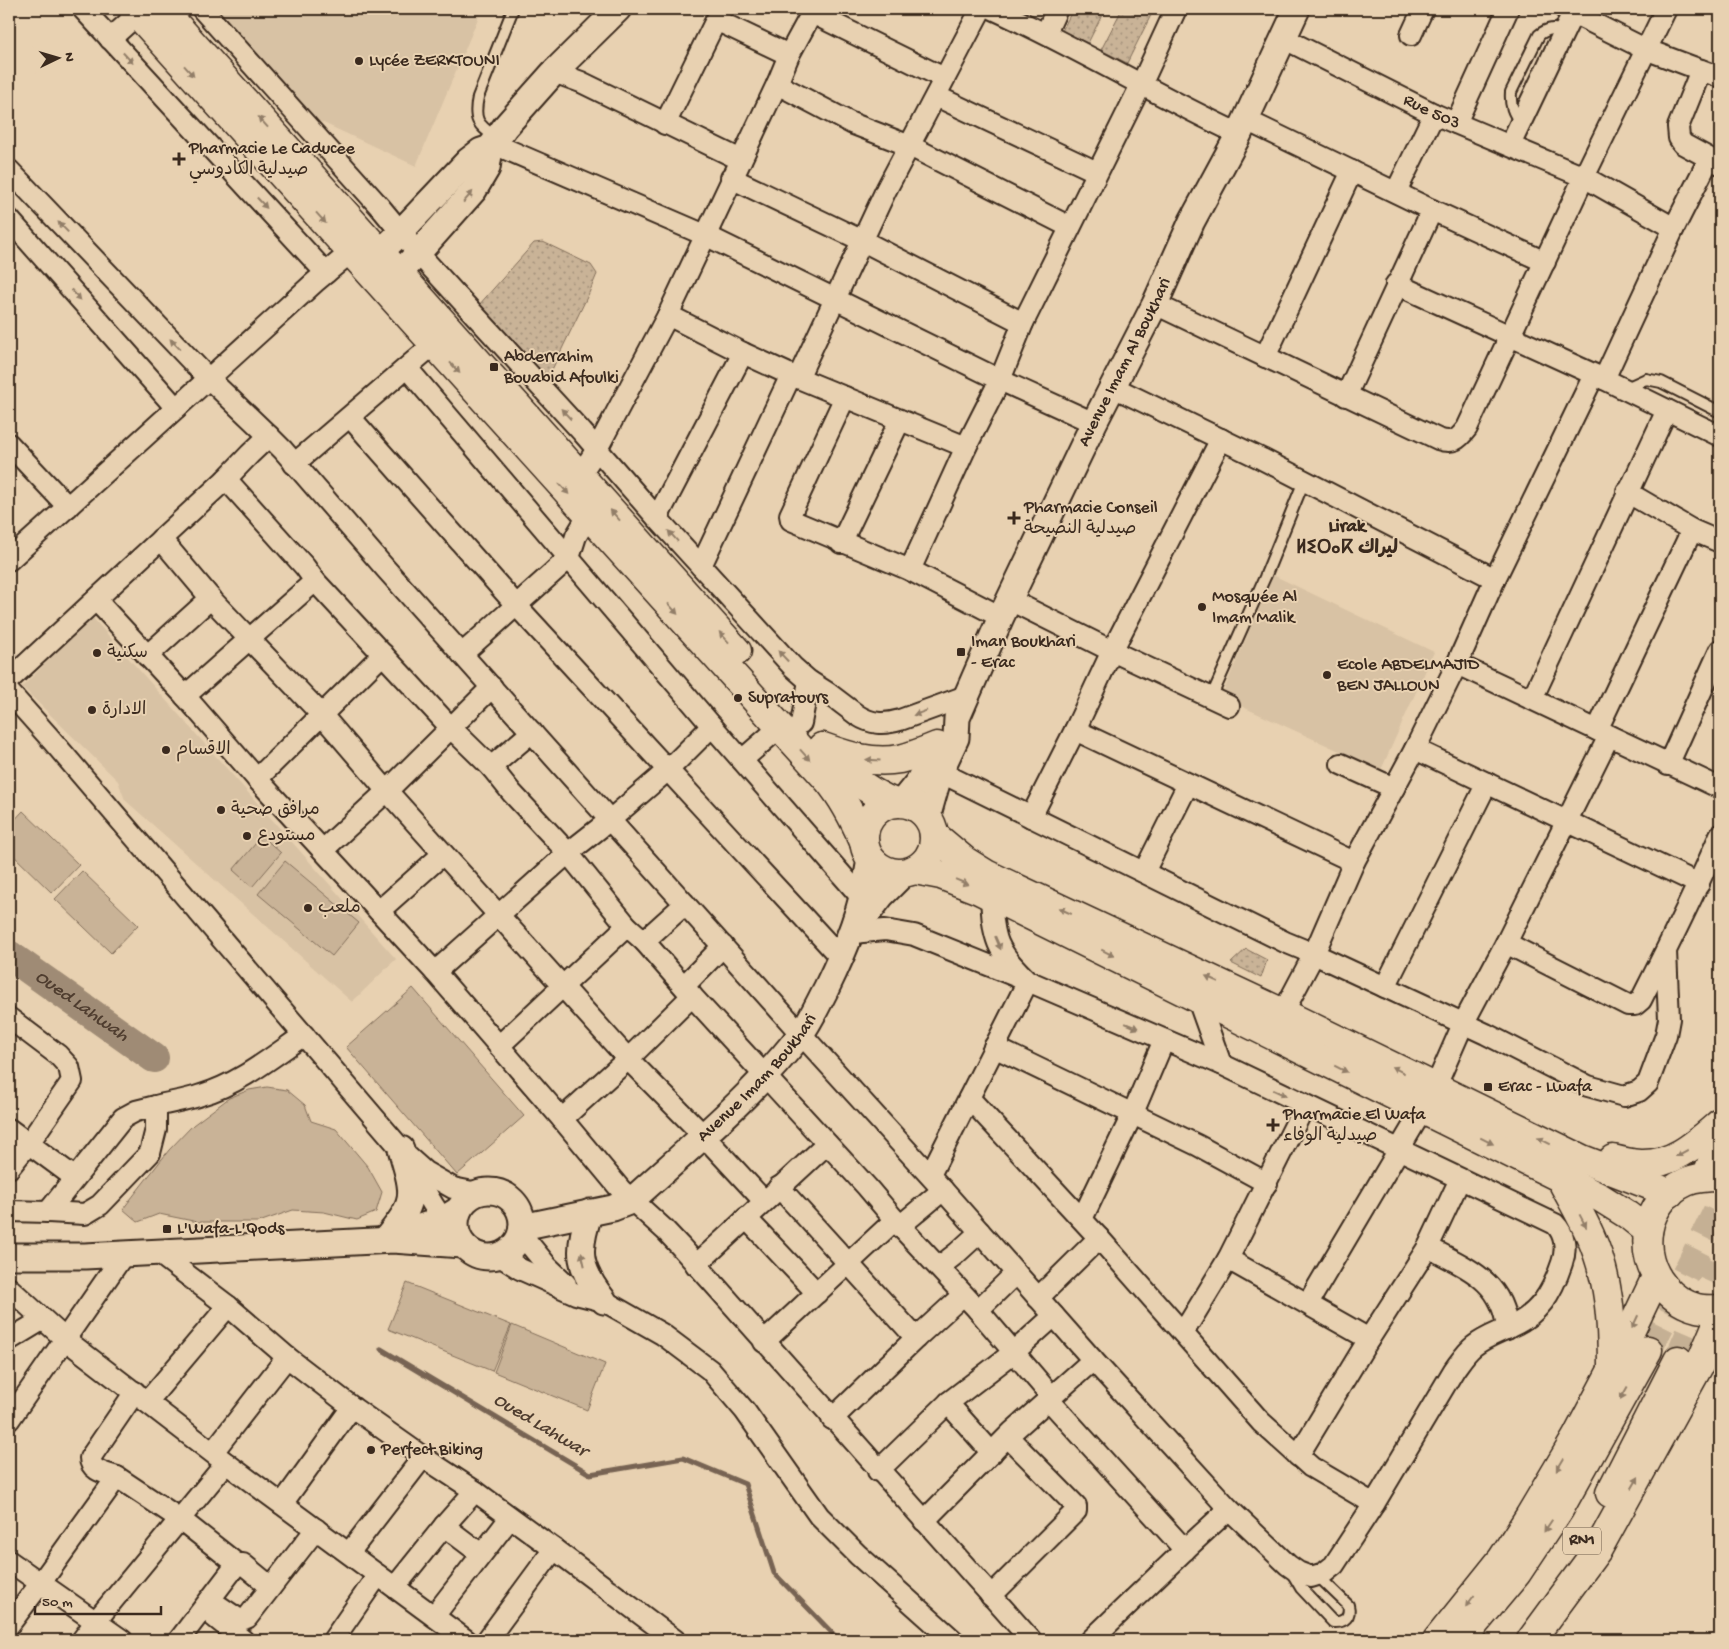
<svg xmlns="http://www.w3.org/2000/svg" width="1729" height="1649" font-family="'Gochi Hand','Playpen Sans Arabic','Noto Sans Tifinagh',sans-serif">
<style>
.built{fill:#d8c2a4}
.grass{fill:url(#grass-dots);stroke:#826e5a}
.park{fill:#c9b397;stroke:#826e5a}
.lines{fill:none;stroke-linecap:round;stroke-linejoin:round}
.stream{stroke:#776452;stroke-width:5}
.river{stroke:#9f8b74;stroke-width:30}
.trunk-tunnel{stroke:#c5b094;stroke-width:28;stroke-dasharray:28 14;stroke-linecap:butt}
.service-casing{stroke:#3b2a1e;stroke-width:14}
.minor-casing{stroke:#3b2a1e;stroke-width:24}
.tertiary-casing{stroke:#3b2a1e;stroke-width:29}
.secondary-casing{stroke:#3b2a1e;stroke-width:31}
.trunk-casing{stroke:#3b2a1e;stroke-width:31}
.service{stroke:#e8d1b1;stroke-width:10}
.minor{stroke:#e8d1b1;stroke-width:20}
.tertiary{stroke:#e8d1b1;stroke-width:25}
.secondary{stroke:#e8d1b1;stroke-width:28}
.trunk{stroke:#e8d1b1;stroke-width:28}
.oneway{fill:#927e68}
.poi-dot{fill:#3b2a1e;stroke:#e8d1b1;stroke-width:2}
.labels{text-anchor:middle;dominant-baseline:central;stroke-width:4;stroke-linejoin:round;paint-order:stroke}
.shield{fill:#e8d1b1;stroke:#6f5c4a;stroke-width:1}
.shield-label{font-size:16px;font-weight:bold;fill:#3b2a1e}
.poi-label{font-size:18px;fill:#3b2a1e;stroke:#e8d1b1;text-anchor:start}
.street-label{font-size:18px;fill:#3b2a1e;stroke:#e8d1b1}
.neighbourhood-label{font-size:19px;font-weight:bold;fill:#3b2a1e;stroke:#e8d1b1}
.water-label{font-size:19px;font-style:italic;fill:#4f3d2f;stroke:#e8d1b1}
</style>
<defs>
<pattern id="grass-dots" width="8" height="8" patternUnits="userSpaceOnUse" patternTransform="scale(1.25)"><rect width="8" height="8" fill="#c9b397"/><path d="M2 2h.1M6 6h.1" fill="none" stroke="#a4927b" stroke-width="1.8" stroke-linecap="round"/></pattern>
</defs>
<rect width="100%" height="100%" fill="#e8d1b1"/>
<filter id="ink" filterUnits="userSpaceOnUse"><feTurbulence type="fractalNoise" baseFrequency=".02" numOctaves="2"/><feDisplacementMap in="SourceGraphic" scale="10" xChannelSelector="R" yChannelSelector="G"/><feConvolveMatrix kernelMatrix="1 2 1 2 8 2 1 2 1" color-interpolation-filters="sRGB"/></filter>
<g filter="url(#ink)">
<!-- built -->
<g class="built">
<path d="M211,9H482L416,166L302,113Z"/>
<path d="M1273,575L1434,652L1381,770L1221,697Z"/>
<path d="M92,617L396,959L352,1002L125,800L118,781L22,687Z"/>
</g>
<!-- grass -->
<g class="grass">
<path d="M1073,9H1105L1088,43L1062,31Z"/>
<path d="M1122,9H1154L1127,63L1101,50Z"/>
<path d="M543,242L591,265L597,274L589,293L546,382L478,306L534,243Z"/>
<path d="M1246,949L1267,960L1261,978L1231,963Z"/>
</g>
<!-- park -->
<g class="park">
<path d="M23,811L79,865L52,893L9,851V826Z"/>
<path d="M262,836L281,853L252,887L233,870Z"/>
<path d="M285,861L359,923L332,956L258,894Z"/>
<path d="M82,871L138,925L111,953L55,899Z"/>
<path d="M413,988L524,1116L457,1175L346,1047Z"/>
<path d="M267,1087L287,1090L305,1105L311,1121L336,1129L368,1167L382,1192L376,1212L357,1220L324,1212L293,1210L259,1222H198L159,1214L138,1222L123,1209L169,1150L193,1125L229,1098L249,1090Z"/>
<path d="M407,1283L511,1325L492,1371L388,1329Z"/>
<path d="M512,1325L605,1364L587,1410L494,1372Z"/>
</g>
<g class="lines">
<!-- stream -->
<path class="stream" d="M381,1349L590,1474L683,1458L745,1484L774,1573L839,1640"/>
<!-- river -->
<path class="river" id="s1" d="M9,955L154,1058"/>
<!-- trunk-tunnel -->
<g class="trunk-tunnel">
<path d="M1648,1350L1720,1205"/>
<path d="M1678,1360L1720,1263"/>
</g>
<defs>
<g id="service">
<path d="M1521,123C1513,113 1510,105 1511,92L1539,35C1548,28 1554,28 1564,31"/>
<path d="M496,138C478,124 473,121 478,97L513,9"/>
<path d="M1624,389L1646,379L1661,382L1720,412"/>
<path d="M1211,698L1265,577L1304,481"/>
<path d="M1291,1571L1301,1588L1333,1622C1345,1623 1351,1616 1348,1605L1318,1576"/>
</g>
<g id="minor">
<path d="M83,9L326,273"/>
<path d="M202,9L380,207L418,253L582,432L657,518L793,667L809,681L828,693L857,715C871,724 883,725 900,720L966,696"/>
<path d="M993,9C1077,47 1155,95 1239,134"/>
<path d="M1565,9L1645,49L1701,70L1678,127L1679,138L1683,144L1720,164"/>
<path d="M812,13L944,78"/>
<path d="M1046,33L1057,9"/>
<path d="M1411,35L1423,9"/>
<path id="s2" d="M1283,38L1434,114L1584,177L1674,228"/>
<path d="M110,39L138,14"/>
<path d="M1701,70L1720,77"/>
<path d="M554,72L581,82L741,160"/>
<path d="M777,84L851,123L910,146L1070,227"/>
<path d="M936,96L1097,172"/>
<path d="M1246,120L1432,210L1545,262"/>
<path d="M1456,123L1508,9"/>
<path d="M665,124L716,20L789,55"/>
<path d="M494,144L705,235L1000,380L1094,423"/>
<path d="M1510,145L1573,13"/>
<path d="M9,170L201,371L269,436"/>
<path d="M731,178L863,241L1023,323"/>
<path d="M1396,192L1434,114"/>
<path d="M9,219L176,408"/>
<path d="M1396,284L1604,379L1720,436"/>
<path d="M1155,304L1438,439C1453,444 1458,440 1467,428L1584,177L1666,9"/>
<path d="M668,315L743,353L791,375L966,447"/>
<path d="M1265,357L1352,171"/>
<path d="M407,368L712,726L862,898"/>
<path d="M798,378L886,190L981,9"/>
<path d="M1604,379L1674,228L1709,159"/>
<path d="M1113,387L1262,459L1495,579"/>
<path d="M1346,396L1432,210"/>
<path d="M845,397L790,515L791,520L910,570L1001,617"/>
<path d="M350,417L516,605L841,958"/>
<path d="M9,444L68,507"/>
<path d="M294,464L434,344"/>
<path d="M580,475L597,449L668,315L777,84L789,55L814,9"/>
<path d="M226,479L305,567L315,581L451,728L491,767L512,793L568,853L627,926L644,941L692,996L867,1187L900,1226L978,1310L1052,1397"/>
<path d="M1627,492L1692,530L1720,542"/>
<path d="M657,518L743,353"/>
<path d="M161,539L213,601L321,714L387,791L628,1059L703,1135L764,1201"/>
<path d="M841,543L900,420"/>
<path d="M9,560L315,282L351,252"/>
<path d="M701,566L791,375"/>
<path d="M910,570L966,447L1000,380L1023,323L1141,85L1176,9"/>
<path d="M96,600L185,696L257,779L435,972L562,1119L621,1190L665,1230L681,1247L1031,1640"/>
<path d="M1010,600L1112,651L1229,706"/>
<path d="M462,654L569,558L576,536L588,516"/>
<path d="M147,656L211,598"/>
<path d="M1457,664L1720,788"/>
<path d="M9,680L226,479L250,454L269,436L283,450L385,568L801,1034L943,1190L1093,1360L1229,1509L1288,1565L1298,1572L1311,1577L1324,1573L1334,1565L1374,1504L1454,1370C1460,1362 1466,1352 1474,1346C1484,1338 1495,1334 1508,1328C1539,1315 1552,1293 1562,1263C1567,1249 1565,1234 1555,1224L1221,1064L1028,981C996,951 993,939 991,896"/>
<path d="M9,692L49,737L407,1156L425,1172L453,1188L477,1193"/>
<path d="M185,696L315,581"/>
<path d="M1532,699L1667,410"/>
<path d="M801,723L809,681"/>
<path d="M1075,730L1354,862"/>
<path d="M1597,730L1692,530"/>
<path d="M1415,749L1699,884"/>
<path d="M742,760L780,727"/>
<path d="M1341,764L1394,788"/>
<path d="M1668,765L1720,650"/>
<path d="M491,767L532,732"/>
<path d="M940,772L1285,942L1314,954L1385,987"/>
<path d="M257,779L383,654"/>
<path d="M1487,783L1385,987L1486,1034L1588,1086L1624,1096L1639,1091L1648,1083L1666,1035L1669,1019L1666,951"/>
<path d="M1031,817L1075,730L1112,651L1221,439"/>
<path d="M323,850L387,791L492,687"/>
<path d="M1144,872L1188,784"/>
<path d="M379,911L443,854"/>
<path d="M852,933L885,930L914,935L1028,981L930,1175"/>
<path d="M644,941L685,904"/>
<path d="M1506,943L1628,1005H1635L1641,1000C1669,945 1696,891 1720,835"/>
<path d="M435,972L568,853L610,820L668,770L712,726"/>
<path d="M684,986L723,946"/>
<path d="M1197,997L1221,1064"/>
<path d="M9,1018L58,1055L69,1067L72,1081L29,1143L9,1168"/>
<path d="M1277,1024L1314,954L1354,862L1415,749L1457,664L1495,579L1594,375"/>
<path d="M499,1046L627,926"/>
<path d="M994,1047L1197,1145L1267,1183"/>
<path d="M1435,1088L1463,1024L1506,943L1609,736"/>
<path d="M969,1098L1099,1238L1261,1422L1311,1467L1374,1504"/>
<path d="M562,1119L628,1059L692,996"/>
<path d="M9,1129L74,1177"/>
<path d="M411,1164C425,1191 436,1214 457,1236"/>
<path d="M779,1187L916,1338"/>
<path d="M9,1211L48,1212L123,1118L136,1111L156,1106"/>
<path d="M48,1212L85,1214L100,1205L150,1153L156,1129V1106C171,1102 187,1100 201,1095C239,1084 272,1057 304,1035"/>
<path d="M746,1218L817,1293"/>
<path d="M1082,1219L1132,1115L1164,1040"/>
<path d="M900,1226L943,1190"/>
<path d="M521,1234L548,1267L566,1284"/>
<path d="M1428,1247C1466,1268 1503,1280 1507,1329"/>
<path d="M157,1252L228,1306L287,1357L352,1407L423,1457"/>
<path d="M500,1256L520,1269L576,1294L604,1301L662,1334L710,1370L745,1411L819,1516L858,1555L953,1640"/>
<path d="M1228,1259L1369,1339"/>
<path d="M696,1265L827,1144"/>
<path d="M939,1267L957,1253L980,1232"/>
<path d="M9,1288L66,1340L226,1463L466,1640"/>
<path d="M1038,1298L1099,1238"/>
<path d="M1308,1303L1423,1109"/>
<path d="M978,1310L1016,1273"/>
<path d="M1183,1333L1228,1259L1305,1105"/>
<path d="M9,1340L42,1320"/>
<path d="M764,1342L895,1220"/>
<path d="M1049,1400L1185,1550"/>
<path d="M147,1402L228,1306"/>
<path d="M949,1402L954,1410L992,1453"/>
<path d="M832,1419L916,1338L963,1295"/>
<path d="M9,1420L124,1254"/>
<path d="M213,1452L287,1357"/>
<path d="M1298,1456L1369,1339L1428,1247L1460,1179"/>
<path d="M878,1471L949,1402L1013,1353L1054,1316"/>
<path d="M117,1477C106,1473 90,1471 90,1458L135,1392"/>
<path d="M282,1504L352,1407"/>
<path d="M924,1521L1012,1432L1093,1360"/>
<path d="M444,1526L481,1554"/>
<path d="M349,1553L423,1457L475,1491L554,1549L675,1640"/>
<path d="M9,1561L122,1640"/>
<path d="M395,1587L444,1526L475,1491"/>
<path d="M991,1596L1076,1511V1506L1009,1438"/>
<path d="M210,1600L240,1620L247,1618L316,1529"/>
<path d="M213,1616L243,1640"/>
<path d="M434,1616L510,1518"/>
<path d="M9,1625L40,1584L117,1477L180,1519L237,1564"/>
<path d="M82,1640L96,1621L226,1463"/>
<path d="M179,1640L237,1564H243L271,1587"/>
<path d="M333,1640L378,1575"/>
<path d="M487,1640L554,1549"/>
<path d="M1091,1640L1189,1546L1229,1509"/>
</g>
<g id="tertiary">
<path d="M366,266L394,239L468,161L481,151L490,148"/>
<path d="M386,289L474,190L487,168L490,148L505,127L554,72L618,9"/>
<path d="M901,803L918,782L935,751"/>
<path id="s3" d="M927,818L940,772L956,738L957,718L1001,617L1094,423L1155,304L1192,221L1239,134L1297,9"/>
<path d="M860,923L881,896L903,874"/>
<circle cx="489" cy="1224" r="33"/>
<path d="M590,1212C576,1251 578,1268 604,1301"/>
<path id="s4" d="M522,1227L613,1208L631,1201C688,1149 753,1096 800,1035C810,1022 818,1004 826,989C847,946 863,907 870,859"/>
<path d="M395,1239L414,1229L442,1220L458,1210"/>
<path d="M385,1240C417,1201 415,1197 401,1149"/>
<path d="M9,1256H85L393,1240L462,1245"/>
</g>
<g id="secondary">
<path d="M133,9L434,344L828,780C844,799 854,819 864,842"/>
<path d="M162,9L737,651"/>
<path d="M822,747C845,772 863,790 895,803"/>
<path d="M823,747C848,756 872,764 900,759C912,756 925,751 937,746"/>
<circle cx="899" cy="838" r="35"/>
<path d="M934,835L965,861L986,874L1283,1013L1582,1159L1670,1193"/>
<path d="M915,870L941,875L979,890L1601,1198L1628,1215L1648,1231"/>
<path d="M1613,1159C1621,1161 1630,1163 1639,1164C1673,1166 1697,1143 1720,1123"/>
<path d="M1560,1177C1570,1197 1581,1215 1590,1235C1610,1279 1612,1323 1612,1370"/>
<path d="M1720,1177C1709,1177 1697,1177 1686,1182C1644,1201 1635,1254 1665,1288C1673,1297 1685,1305 1697,1308C1704,1310 1713,1309 1720,1309"/>
</g>
<g id="trunk">
<path d="M1706,1177L1720,1141"/>
<path d="M1610,1493L1678,1360"/>
<path d="M1437,1640L1502,1559L1529,1517L1576,1438L1612,1370L1656,1277"/>
<path d="M1461,1640L1517,1573L1559,1510L1648,1350"/>
<path d="M1531,1640L1598,1549L1700,1364L1720,1317"/>
</g>
</defs>
<!-- service casing -->
<use href="#service" class="service-casing"/>
<!-- minor casing -->
<use href="#minor" class="minor-casing"/>
<!-- tertiary casing -->
<use href="#tertiary" class="tertiary-casing"/>
<!-- secondary casing -->
<use href="#secondary" class="secondary-casing"/>
<!-- trunk casing -->
<use href="#trunk" class="trunk-casing"/>
<!-- service -->
<use href="#service" class="service"/>
<!-- minor -->
<use href="#minor" class="minor"/>
<!-- tertiary -->
<use href="#tertiary" class="tertiary"/>
<!-- secondary -->
<use href="#secondary" class="secondary"/>
<!-- trunk -->
<use href="#trunk" class="trunk"/>
</g>
<!-- one-way arrows -->
<defs><path id="oneway-solid" d="M-6-.8H1V-3.2L6.5 0L1 3.2V.8H-6Z" transform="scale(1.25)"/></defs>
<g class="oneway">
<use href="#oneway-solid" transform="translate(128 58) rotate(47)"/>
<use href="#oneway-solid" transform="translate(189 71) rotate(48)"/>
<use href="#oneway-solid" transform="translate(263 122) rotate(-132)"/>
<use href="#oneway-solid" transform="translate(468 197) rotate(-49)"/>
<use href="#oneway-solid" transform="translate(262 203) rotate(47)"/>
<use href="#oneway-solid" transform="translate(321 218) rotate(48)"/>
<use href="#oneway-solid" transform="translate(63 227) rotate(-134)"/>
<use href="#oneway-solid" transform="translate(76 295) rotate(48)"/>
<use href="#oneway-solid" transform="translate(175 344) rotate(-134)"/>
<use href="#oneway-solid" transform="translate(455 368) rotate(48)"/>
<use href="#oneway-solid" transform="translate(566 414) rotate(-133)"/>
<use href="#oneway-solid" transform="translate(564 489) rotate(48)"/>
<use href="#oneway-solid" transform="translate(615 515) rotate(-132)"/>
<use href="#oneway-solid" transform="translate(673 536) rotate(-132)"/>
<use href="#oneway-solid" transform="translate(673 609) rotate(48)"/>
<use href="#oneway-solid" transform="translate(724 637) rotate(-132)"/>
<use href="#oneway-solid" transform="translate(783 656) rotate(-133)"/>
<use href="#oneway-solid" transform="translate(920 713) rotate(160)"/>
<use href="#oneway-solid" transform="translate(805 755) rotate(48)"/>
<use href="#oneway-solid" transform="translate(873 760) rotate(-176)"/>
<use href="#oneway-solid" transform="translate(962 882) rotate(22)"/>
<use href="#oneway-solid" transform="translate(1065 911) rotate(-155)"/>
<use href="#oneway-solid" transform="translate(998 943) rotate(67)"/>
<use href="#oneway-solid" transform="translate(1108 953) rotate(26)"/>
<use href="#oneway-solid" transform="translate(1212 979) rotate(-155)"/>
<use href="#oneway-solid" transform="translate(1132 1026) rotate(23)"/>
<use href="#oneway-solid" transform="translate(1341 1069) rotate(26)"/>
<use href="#oneway-solid" transform="translate(1398 1070) rotate(-153)"/>
<use href="#oneway-solid" transform="translate(1280 1093) rotate(25)"/>
<use href="#oneway-solid" transform="translate(1487 1141) rotate(26)"/>
<use href="#oneway-solid" transform="translate(1544 1141) rotate(-154)"/>
<use href="#oneway-solid" transform="translate(1682 1153) rotate(151)"/>
<use href="#oneway-solid" transform="translate(1583 1221) rotate(62)"/>
<use href="#oneway-solid" transform="translate(583 1259) rotate(-103)"/>
<use href="#oneway-solid" transform="translate(1635 1322) rotate(115)"/>
<use href="#oneway-solid" transform="translate(1624 1393) rotate(119)"/>
<use href="#oneway-solid" transform="translate(1560 1465) rotate(121)"/>
<use href="#oneway-solid" transform="translate(1635 1483) rotate(-60)"/>
<use href="#oneway-solid" transform="translate(1548 1526) rotate(124)"/>
<use href="#oneway-solid" transform="translate(1470 1601) rotate(127)"/>
</g>
</g>
<!-- markers -->
<g class="poi-dot">
<circle cx="359" cy="61" r="5"/>
<path d="M176.5 151.5h5v5h5v5h-5v5h-5v-5h-5v-5h5z"/>
<rect x="489" y="362" width="10" height="10" rx="2.5"/>
<path d="M1011.5 510.5h5v5h5v5h-5v5h-5v-5h-5v-5h5z"/>
<circle cx="1202" cy="607" r="5"/>
<rect x="956" y="647" width="10" height="10" rx="2.5"/>
<circle cx="97" cy="653" r="5"/>
<circle cx="1327" cy="675" r="5"/>
<circle cx="738" cy="698" r="5"/>
<circle cx="92" cy="710" r="5"/>
<circle cx="166" cy="750" r="5"/>
<circle cx="221" cy="810" r="5"/>
<circle cx="247" cy="836" r="5"/>
<circle cx="308" cy="908" r="5"/>
<rect x="1483" y="1082" width="10" height="10" rx="2.5"/>
<path d="M1270.5 1117.5h5v5h5v5h-5v5h-5v-5h-5v-5h5z"/>
<rect x="162" y="1224" width="10" height="10" rx="2.5"/>
<circle cx="371" cy="1450" r="5"/>
</g>
<g class="labels">
<!-- shield labels -->
<rect class="shield" x="1563" y="1527.5" width="38" height="27" rx="4"/>
<g class="shield-label">
<text x="1582" y="1541">RN1</text>
</g>
<!-- poi labels -->
<g class="poi-label">
<text x="369" y="61">Lycée ZERKTOUNI</text>
<text x="189" y="149">Pharmacie Le Caducee<tspan x="189" dy="21">صيدلية الكادوسي</tspan></text>
<text x="504" y="357">Abderrahim<tspan x="504" dy="21">Bouabid Afoulki</tspan></text>
<text x="1024" y="508">Pharmacie Conseil<tspan x="1024" dy="21">صيدلية النصيحة</tspan></text>
<text x="1212" y="597">Mosquée Al<tspan x="1212" dy="21">Imam Malik</tspan></text>
<text x="971" y="642">Iman Boukhari<tspan x="971" dy="21">- Erac</tspan></text>
<text x="107" y="653">سكنية</text>
<text x="1337" y="665">Ecole ABDELMAJID<tspan x="1337" dy="21">BEN JALLOUN</tspan></text>
<text x="748" y="698">Supratours</text>
<text x="102" y="710">الادارة</text>
<text x="176" y="750">الاقسام</text>
<text x="231" y="810">مرافق صحية</text>
<text x="257" y="836">مستودع</text>
<text x="318" y="908">ملعب</text>
<text x="1498" y="1087">Erac - Lwafa</text>
<text x="1283" y="1115">Pharmacie El Wafa<tspan x="1283" dy="21">صيدلية الوفاء</tspan></text>
<text x="177" y="1229">L'Wafa-L'Qods</text>
<text x="381" y="1450">Perfect Biking</text>
</g>
<!-- street labels -->
<g class="street-label">
<text stroke="none"><textPath href="#s2" startOffset="166">Rue 503</textPath></text>
<text stroke="none"><textPath href="#s3" startOffset="499">Avenue Imam Al Boukhari</textPath></text>
<text stroke="none"><textPath href="#s4" startOffset="289">Avenue Imam Boukhari</textPath></text>
</g>
<!-- neighbourhood labels -->
<g class="neighbourhood-label">
<text x="1347" y="527">Lirak<tspan x="1347" dy="22">ⵍⵉⵔⴰⴽ ليراك</tspan></text>
</g>
<!-- water labels -->
<g class="water-label">
<text stroke="none"><textPath href="#s1" startOffset="89">Oued Lahwah</textPath></text>
<text transform="translate(540 1426) rotate(31)">Oued Lahwar</text>
</g>
</g>
<!-- margin -->
<rect width="1729" height="1649" fill="none" stroke="#e8d1b1" stroke-width="30"/>
<rect x="15" y="15" width="1699" height="1619" fill="none" stroke="#3b2a1e" stroke-width="2" filter="url(#ink)"/>
<!-- north arrow -->
<g transform="translate(58 58) rotate(85)" stroke="#e8d1b1" stroke-width="4" paint-order="stroke">
<path d="M0-4L9 19L0 12L-9 19Z" fill="#3b2a1e"/>
<text y="-8" font-size="14" font-weight="bold" text-anchor="middle" fill="#3b2a1e">N</text>
</g>
<!-- scale -->
<path d="M35 1606v8h126v-8" fill="none" stroke="#3b2a1e" stroke-width="2.5"/>
<text x="42" y="1606" font-size="15" fill="#3b2a1e" stroke="#e8d1b1" stroke-width="4" paint-order="stroke">50 m</text>
</svg>
